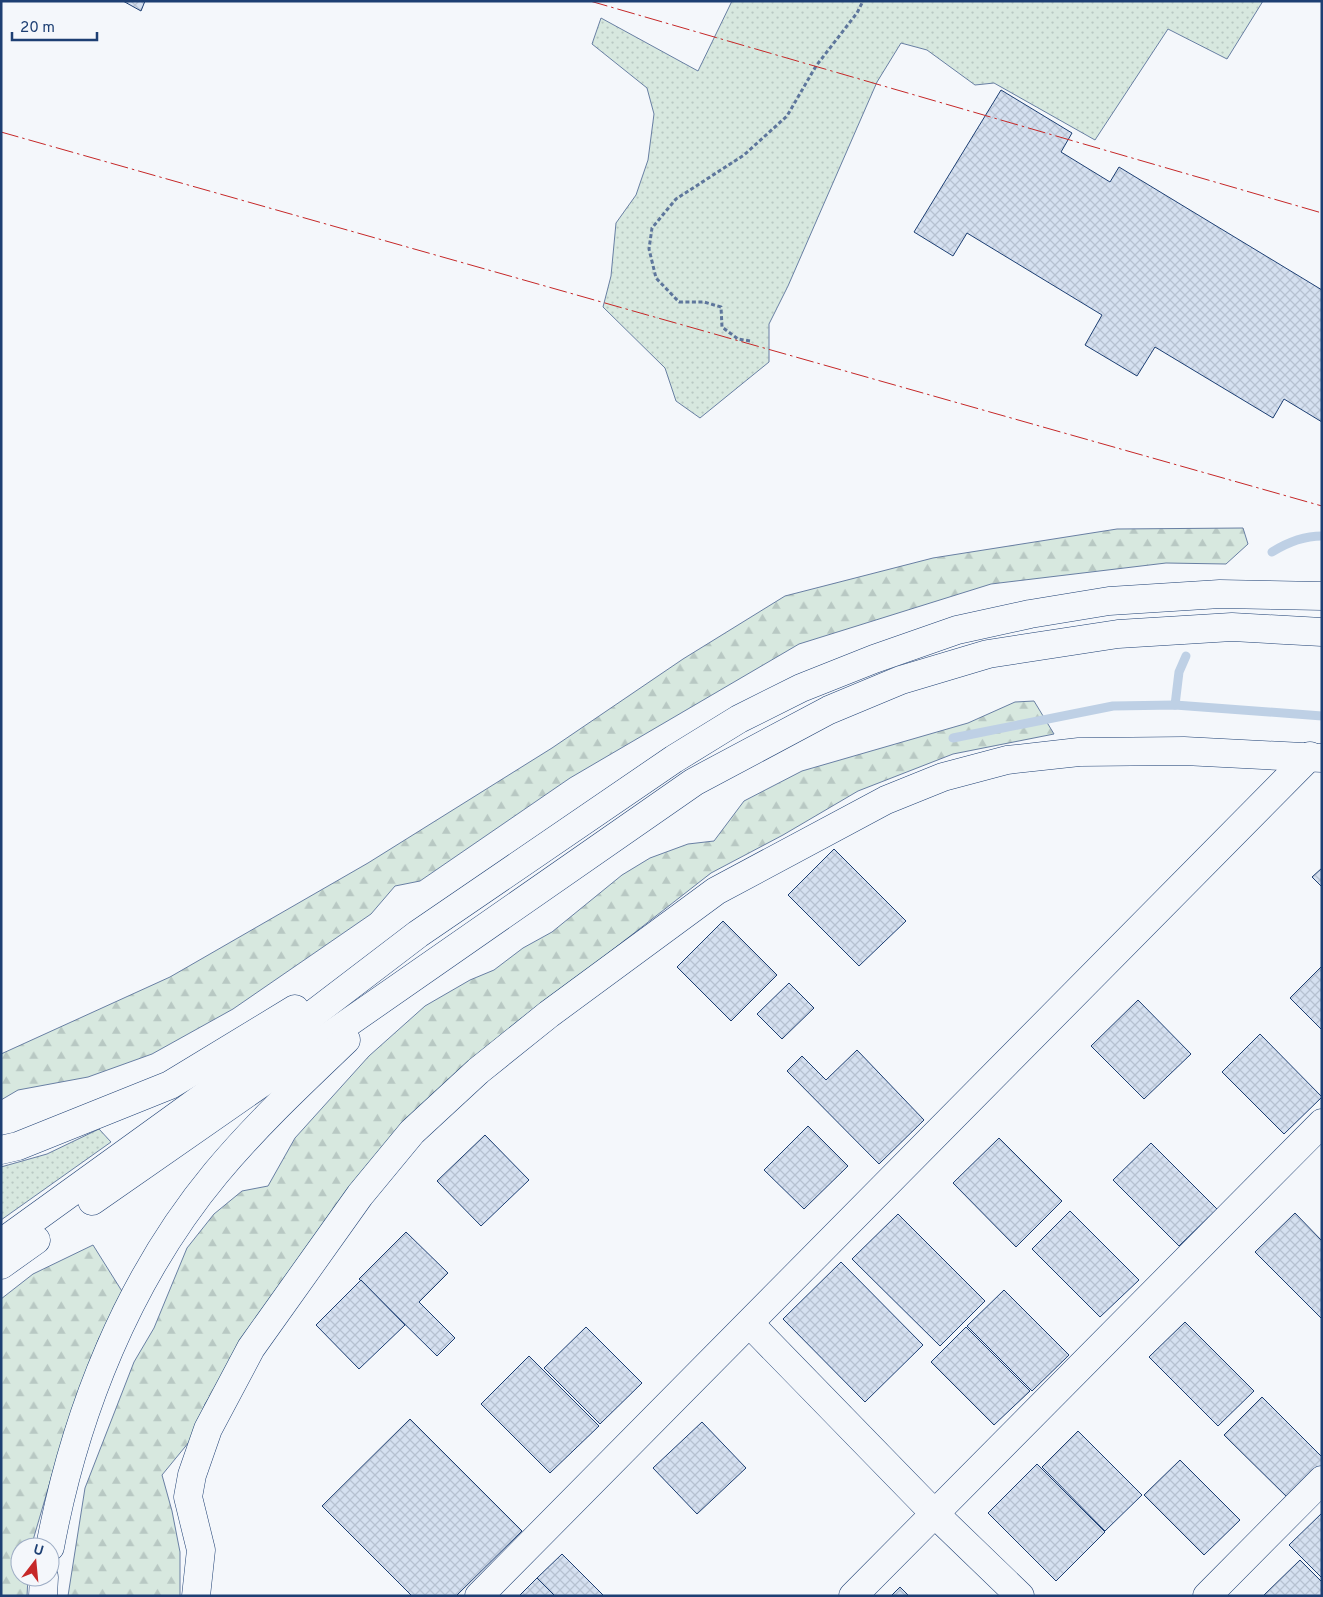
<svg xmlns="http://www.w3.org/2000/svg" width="1323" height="1597" font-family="Overpass,sans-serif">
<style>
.grass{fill:url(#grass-dots);stroke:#687fa3}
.forest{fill:url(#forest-firs);stroke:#687fa3}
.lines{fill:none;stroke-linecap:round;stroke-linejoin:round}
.stream{stroke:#bed0e5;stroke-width:9}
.building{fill:url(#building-cross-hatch);stroke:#1d3f73}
.minor-casing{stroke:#1d3f73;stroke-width:29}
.highway-casing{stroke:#1d3f73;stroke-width:29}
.path{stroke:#5e769c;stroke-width:3;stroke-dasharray:4 2.5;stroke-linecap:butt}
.minor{stroke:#f4f7fb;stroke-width:28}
.highway{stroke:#f4f7fb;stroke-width:28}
.power{stroke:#c62828;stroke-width:1;stroke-dasharray:18 4 2.5 4;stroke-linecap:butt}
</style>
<defs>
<pattern id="grass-dots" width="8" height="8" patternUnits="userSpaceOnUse" patternTransform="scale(1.25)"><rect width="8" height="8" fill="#d7e8df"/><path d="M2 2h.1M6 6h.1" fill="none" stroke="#b8c8c3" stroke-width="1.8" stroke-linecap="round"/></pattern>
<pattern id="forest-firs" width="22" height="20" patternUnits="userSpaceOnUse" patternTransform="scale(1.25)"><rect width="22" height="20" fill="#d7e8df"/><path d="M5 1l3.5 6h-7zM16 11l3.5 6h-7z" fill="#b8c8c3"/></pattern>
<pattern id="building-cross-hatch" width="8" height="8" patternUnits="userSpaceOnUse" patternTransform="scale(1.25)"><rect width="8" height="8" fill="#d5e0f0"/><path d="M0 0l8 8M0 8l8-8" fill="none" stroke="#b6c1d1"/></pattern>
</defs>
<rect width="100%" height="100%" fill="#f4f7fb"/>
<!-- grass -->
<g class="grass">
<path d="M732,1H1263L1227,59L1168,29L1095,140L994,83L975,85L927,50L901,43L877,82L788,286L769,324V362L700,418L676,401L665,368L603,307L611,276L616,223L636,195L648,160L654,114L647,88L592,44L601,18L698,71Z"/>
<path d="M99,1129L111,1142L1,1220V1167L47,1154Z"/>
</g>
<!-- forest -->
<g class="forest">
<path d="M1243,528L1248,544L1226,564L1166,563L991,584L799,644L570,778L420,881L395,886L371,914L233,1009L152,1054L88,1077L18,1090L1,1100V1054L170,977L368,863L552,748L683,659L785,596L933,558L1117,529Z"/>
<path d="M1034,701L1054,734L953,754L858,791L783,835L711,873L565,987L455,1077L228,1367L205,1404L194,1436L162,1475L172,1511L180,1552V1596H68L85,1488L134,1362L154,1328L187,1248L214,1214L242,1191L268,1186L295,1138L369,1056L425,1006L470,980L494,970L523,948L552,932L622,875L650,858L688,844L714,841L744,801L802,771L968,723L1015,702Z"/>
<path d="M93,1245L125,1296L99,1338L67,1424L31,1547H20V1577H28L27,1596H1V1299L33,1274Z"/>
</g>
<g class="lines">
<!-- stream -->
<g class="stream">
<path d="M1272,552C1288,542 1303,536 1322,536"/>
<path d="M1175,705L1179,672L1186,656"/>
<path d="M953,738L1113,706L1175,705L1322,716"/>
</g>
</g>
<!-- building -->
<g class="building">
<path d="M123,1H145L141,11Z"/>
<path d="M1001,90L1072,133L1061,152L1110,182L1119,167L1322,290V422L1284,399L1273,418L1155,347L1137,376L1085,345L1102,315L967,233L953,256L914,232Z"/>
<path d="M834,849L906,921L859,966L788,895Z"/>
<path d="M1322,868V887L1312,877Z"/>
<path d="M723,921L777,975L731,1021L677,967Z"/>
<path d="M1322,966V1030L1290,998Z"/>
<path d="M789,983L814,1008L782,1039L757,1014Z"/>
<path d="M1138,1000L1191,1054L1144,1099L1091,1046Z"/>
<path d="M1260,1034L1322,1097L1284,1134L1222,1072Z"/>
<path d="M857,1050L924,1120L879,1164L787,1071L802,1056L826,1080Z"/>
<path d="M808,1126L848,1166L804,1209L764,1170Z"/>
<path d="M485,1135L529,1180L481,1226L437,1181Z"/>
<path d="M999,1138L1062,1201L1016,1247L953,1183Z"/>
<path d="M1151,1143L1217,1209L1179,1246L1113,1180Z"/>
<path d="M1070,1211L1139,1280L1100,1317L1032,1249Z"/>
<path d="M1295,1213L1322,1241V1319L1255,1252Z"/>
<path d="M898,1214L985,1301L940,1346L852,1259Z"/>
<path d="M406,1232L448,1273L419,1302L455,1338L437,1356L359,1279Z"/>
<path d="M841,1262L923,1345L865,1402L783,1319Z"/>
<path d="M361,1280L405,1325L359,1369L316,1325Z"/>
<path d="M1004,1290L1069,1355L1032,1391L967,1326Z"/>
<path d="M1185,1322L1254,1391L1218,1426L1149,1357Z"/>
<path d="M586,1327L642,1383L600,1424L544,1368Z"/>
<path d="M966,1327L1030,1391L994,1425L931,1362Z"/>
<path d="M529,1356L599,1426L550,1473L481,1404Z"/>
<path d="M1262,1397L1322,1457V1474L1293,1503L1224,1435Z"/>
<path d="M410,1419L522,1531L456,1596H412L322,1506Z"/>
<path d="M702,1422L746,1468L697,1514L653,1468Z"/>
<path d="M1078,1431L1142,1495L1105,1531L1042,1467Z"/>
<path d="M1180,1460L1240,1520L1204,1555L1144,1495Z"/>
<path d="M1037,1464L1105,1532L1056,1581L988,1513Z"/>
<path d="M1322,1513V1578L1289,1545Z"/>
<path d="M562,1554L604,1596H555L537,1578Z"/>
<path d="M1300,1560L1322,1582V1596H1263Z"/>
<path d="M537,1578L555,1596H519Z"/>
<path d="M900,1587L909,1596H891Z"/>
</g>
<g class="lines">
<defs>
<g id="minor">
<path d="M750,1324L935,1514L1020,1596"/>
<path d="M196,1596L201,1550L188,1497L192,1475L208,1429L251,1348L360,1195L412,1132L478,1071L549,1014L716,891L886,800L943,777L1007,760L1079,752L1184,751L1322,758"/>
<path d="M479,1596L1310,756"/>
<path d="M853,1596L1322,1123"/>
<path d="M1207,1596L1322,1480"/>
</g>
<g id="highway">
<path d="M1,1150L18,1146L170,1085L295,1009"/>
<path d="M92,1201L694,782L829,710L901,680L988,654L1118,634L1232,627L1322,632"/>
<path d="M1,1243L228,1079L418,934L674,759L739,719L801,688L874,659L957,630L1030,614L1109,601L1220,594L1322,596"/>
<path d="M1,1265L36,1240"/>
<path d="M50,1547C75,1413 128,1279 216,1173C256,1125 301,1083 346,1040"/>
<path d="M43,1596L44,1577"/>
</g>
</defs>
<!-- minor casing -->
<use href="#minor" class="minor-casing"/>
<!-- highway casing -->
<use href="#highway" class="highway-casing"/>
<!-- path -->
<path class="path" d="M750,341L738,339L722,327L721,307L704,302H679L656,278L649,249L652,228L676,199L744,155L787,116L816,66L857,13L863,1"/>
<!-- minor -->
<use href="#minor" class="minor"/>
<!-- highway -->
<use href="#highway" class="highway"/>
<!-- power -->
<g class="power">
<path d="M590,1L1322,213"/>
<path d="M1,132L1322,506"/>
</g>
</g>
<!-- border -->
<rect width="1323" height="1597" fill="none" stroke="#1d3f73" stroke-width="5"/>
<!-- north arrow -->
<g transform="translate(35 1562) rotate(16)"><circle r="24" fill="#f4f7fb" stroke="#9eadc5"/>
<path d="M0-4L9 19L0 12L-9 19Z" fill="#c62828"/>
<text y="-8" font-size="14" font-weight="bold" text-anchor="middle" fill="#1d3f73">U</text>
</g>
<!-- scale -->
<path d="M12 32v8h85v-8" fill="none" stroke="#1d3f73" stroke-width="2.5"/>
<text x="20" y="32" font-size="15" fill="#1d3f73" stroke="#f4f7fb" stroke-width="4" paint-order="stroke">20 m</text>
</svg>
